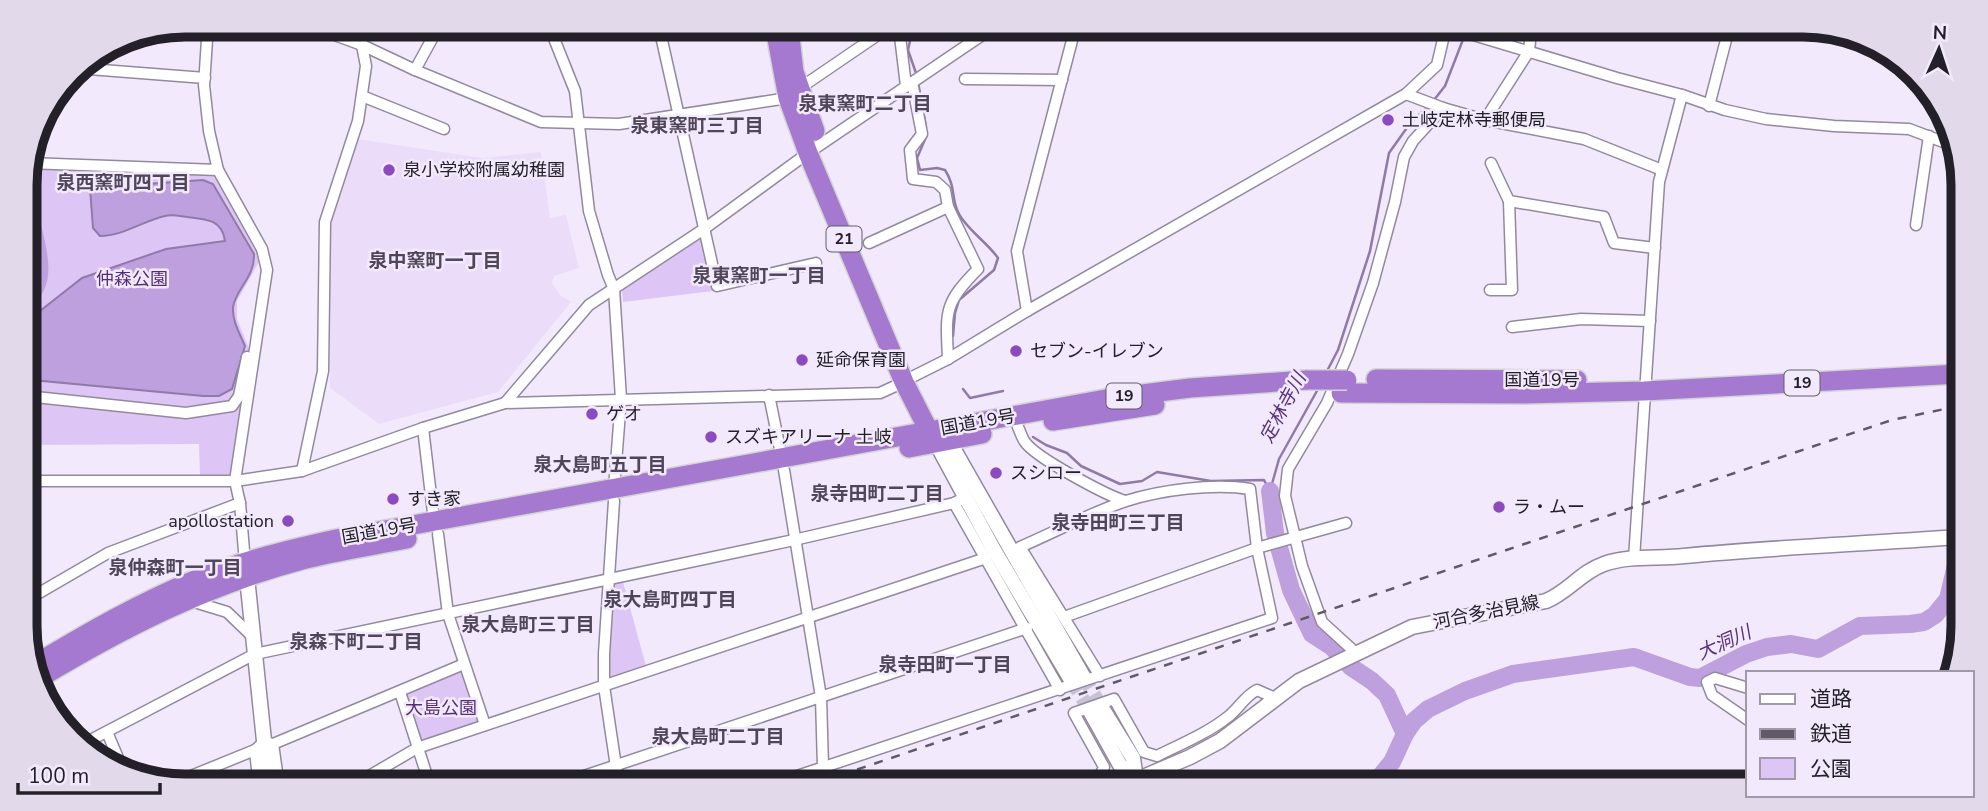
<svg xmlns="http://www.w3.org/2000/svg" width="1988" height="811" font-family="'Nunito Sans','Noto Sans JP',sans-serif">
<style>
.built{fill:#ebddfa}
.green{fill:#ddc6f5}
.water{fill:#bea0de;stroke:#907aa8;stroke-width:2}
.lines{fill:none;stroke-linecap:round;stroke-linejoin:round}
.stream{stroke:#907aa8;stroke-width:2.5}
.river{stroke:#bea0de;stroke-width:18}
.secondary-tunnel{stroke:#c9c2d2;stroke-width:14;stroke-dasharray:14 7;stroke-linecap:butt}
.street-casing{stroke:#93899e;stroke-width:13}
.secondary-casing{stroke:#93899e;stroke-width:17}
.highway-casing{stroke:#d3d2d4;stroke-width:22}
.street{stroke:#fff;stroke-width:10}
.secondary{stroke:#fff;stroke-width:14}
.highway{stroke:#a579cf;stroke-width:19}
.rail{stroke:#605a66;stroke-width:2.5;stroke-dasharray:9 9;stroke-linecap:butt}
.highway-bridge-casing{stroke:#d3d2d4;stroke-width:22;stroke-linecap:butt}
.highway-bridge{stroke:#a579cf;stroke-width:19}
.poi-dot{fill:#8b4abf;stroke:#f2eafc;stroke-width:2.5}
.labels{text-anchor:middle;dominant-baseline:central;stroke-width:5;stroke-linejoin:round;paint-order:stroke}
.shield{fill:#f2eafc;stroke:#625d68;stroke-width:2}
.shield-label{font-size:16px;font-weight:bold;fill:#242029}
.poi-label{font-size:18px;fill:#242029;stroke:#f2eafc;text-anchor:start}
.park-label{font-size:18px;fill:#552d76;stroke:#f2eafc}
.street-label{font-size:18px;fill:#242029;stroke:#f2eafc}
.neighbourhood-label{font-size:19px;font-weight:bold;fill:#4f4659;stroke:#f2eafc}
.water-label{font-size:19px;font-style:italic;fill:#5a327c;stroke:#f2eafc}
.rim{fill:none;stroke:#242029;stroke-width:9}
</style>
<rect width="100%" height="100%" fill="#f2eafc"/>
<!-- built -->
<path class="built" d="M358,139L482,158L541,152L550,218L566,215L579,268L554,276L552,283L560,295L571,302L498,392L379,424L330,388V225Z"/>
<!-- green -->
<g class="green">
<path d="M27,166L202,173L216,177L255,245L260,260L237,301V319L250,351L230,476L200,475L199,444L26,445L25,173Z"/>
<path d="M698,239L704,241L713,291L623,302L622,290Z"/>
<path d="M623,582L646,666L613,678L609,675L614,587L616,583Z"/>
<path d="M460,671L464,673L479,720L478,724L424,742L420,741L405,694Z"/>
</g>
<!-- water -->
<path class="water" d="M203,180L213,184L254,254C255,278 236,288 233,307C232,321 240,334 245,346L232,389L219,396H203L32,380L26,369V322L82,278L166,249L225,241C222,219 205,219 187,217C180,216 171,214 165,216C143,221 123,236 100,236L93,228L90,188Z"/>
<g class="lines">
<!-- stream -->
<g class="stream">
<path d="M913,28L908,50L917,76"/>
<path d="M918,82L926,127"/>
<path d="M1434,100L1445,86L1464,37"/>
<path d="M926,137L917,158L920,170L937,168L945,170C956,187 951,198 958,212C965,228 987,242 998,258L994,270L959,300L955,313L953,336"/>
<path d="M1327,371L1338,350L1370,251L1389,153L1411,122L1430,105"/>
<path d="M963,389L970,398L1003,391"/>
<path d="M1033,437L1046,445L1067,453L1081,466L1120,484L1142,481L1157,472L1211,481L1264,480L1270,491"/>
<path d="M1270,491L1279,459L1318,389"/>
</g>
<!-- river -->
<g class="river">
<path d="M26,299C52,277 33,239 29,211C27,195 28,177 28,161"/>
<path d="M1270,491L1275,533L1291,590L1312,634L1332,647L1351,667L1372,681L1387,695L1405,734L1392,762L1374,784"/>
<path d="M1405,734L1414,721L1428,709L1465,691L1513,674L1634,657L1690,677L1700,678L1746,654L1767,647L1791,644L1818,649L1860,626L1910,624L1924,622L1935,615L1948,599L1956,565"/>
</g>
<!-- secondary-tunnel -->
<g class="secondary-tunnel">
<path d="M1083,676L1102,708"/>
<path d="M1071,680L1090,711"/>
</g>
<defs>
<g id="street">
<path d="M208,25L204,85L209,131L218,170L262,249L267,270L235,481L240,503L245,563"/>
<path d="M307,25L362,45L415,70L541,122L619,124L788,98"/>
<path d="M549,26L575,91L589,211L608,275L614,289L621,399L614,489"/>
<path d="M659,27L717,286L816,263"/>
<path d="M899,28L906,86"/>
<path d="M1460,31L1617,78L1682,95L1725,110L1766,119L1834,126L1909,129L1954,146"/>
<path d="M76,68L205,78"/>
<path d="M415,70L439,26"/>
<path d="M965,79L1062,80"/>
<path d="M912,82L922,134L910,150L913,179L936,182L945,190L948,207L978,269C943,304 946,312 948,359"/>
<path d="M800,88L888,28"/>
<path d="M1406,94L1443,108L1485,120L1584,139L1662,170"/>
<path d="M362,96L444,129"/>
<path d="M1709,106L1728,32"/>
<path d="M1485,120L1529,51L1531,31"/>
<path d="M28,163L218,170"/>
<path d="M1491,163L1509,201L1604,217L1614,243L1655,248"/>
<path d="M1916,225L1929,136"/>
<path d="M869,243L948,207"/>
<path d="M25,259V264"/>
<path d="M1490,290H1512L1509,201"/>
<path d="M1027,311L1017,251L1075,29"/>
<path d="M1512,327L1581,319L1650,321"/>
<path d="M914,376L948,359L1027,311L1406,94L1437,65L1445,31"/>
<path d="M769,395L782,459"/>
<path d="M26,396L186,413L232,406L239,396L247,357"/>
<path d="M505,403L589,305L704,229L808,153L991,29"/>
<path d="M1018,427C1020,431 1022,438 1025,442C1036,458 1106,495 1125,501"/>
<path d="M423,428L434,521"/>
<path d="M784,470L821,697L823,767"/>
<path d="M302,471L323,371L325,222L358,121L366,66L358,25"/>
<path d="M27,481H235L302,471L423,428L505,403L880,393L904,382"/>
<path d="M614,501L604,654V686L618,780"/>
<path d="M954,503L1060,690"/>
<path d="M438,534L448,614L485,725"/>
<path d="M1634,559L1659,182L1682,95"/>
<path d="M27,600L108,553L240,503"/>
<path d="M191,601L227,612L253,637"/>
<path d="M1064,617L1257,548L1346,523"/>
<path d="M1356,653L1322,622L1302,566L1285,496L1288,469L1327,403L1348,354L1373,283L1395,202L1404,157L1413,141L1443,108"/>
<path d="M1748,688L1715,678L1707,682L1712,695L1748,720"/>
<path d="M400,692L428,779"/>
<path d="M107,732L124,772"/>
<path d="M83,744L255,654L794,540L954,503L964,498"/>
<path d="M273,744L278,779"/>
<path d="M255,750L258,779"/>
<path d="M186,778L255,750L264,742L273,744L464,664"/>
<path d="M364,779L417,748L986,558"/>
<path d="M572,780L1027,628"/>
<path d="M782,781L1272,618L1257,548L1250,489C1213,483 1161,490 1126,501C1090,513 1055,532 1020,547L1100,676"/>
<path d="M1085,783L1099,778L1104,767L1074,713L1114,699L1144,752L1157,756C1181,744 1208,733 1229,716C1239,708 1245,696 1257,690L1275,698"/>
</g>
<g id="secondary">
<path d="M949,441L1083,676"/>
<path d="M936,443L994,550L1071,680"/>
<path d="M246,568L268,779"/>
<path d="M1102,708L1133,758L1136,780"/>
<path d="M1090,711L1120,765L1138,783"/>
<path d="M1129,783L1190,757L1220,741L1299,681L1412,627L1546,601C1567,593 1581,572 1604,564C1628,555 1658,559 1684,556C1775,547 1866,544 1957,537"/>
</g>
<g id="highway">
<path d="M775,28L788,98L808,153L904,382L933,439"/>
<path d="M789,28L794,72L815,131"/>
<path d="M1376,379L1577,380"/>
<path d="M1341,393L1525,394L1644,391L1959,374"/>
<path d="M1053,421L1155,405"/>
<path d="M909,448L982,434"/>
<path d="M32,666C87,633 142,601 202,577C245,560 291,549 336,539L1111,398L1190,388L1307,380"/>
<path d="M38,679C123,628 205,586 302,560C336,551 372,546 407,539"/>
</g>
</defs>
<!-- street casing -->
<use href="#street" class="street-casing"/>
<!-- secondary casing -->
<use href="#secondary" class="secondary-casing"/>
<!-- highway casing -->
<use href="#highway" class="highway-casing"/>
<!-- street -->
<use href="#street" class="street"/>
<!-- secondary -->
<use href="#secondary" class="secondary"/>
<!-- highway -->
<use href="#highway" class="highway"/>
<!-- rail -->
<path class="rail" d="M823,781L1838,438L1892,420L1959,406"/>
<defs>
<path id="highway-bridge" d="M1307,380H1347"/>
</defs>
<!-- highway-bridge casing -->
<use href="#highway-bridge" class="highway-bridge-casing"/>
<!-- highway-bridge -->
<use href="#highway-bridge" class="highway-bridge"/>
</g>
<!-- markers -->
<g class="poi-dot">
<circle cx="1388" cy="120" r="7"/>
<circle cx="389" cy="170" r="7"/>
<circle cx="1016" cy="351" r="7"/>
<circle cx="802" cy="360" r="7"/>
<circle cx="592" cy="414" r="7"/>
<circle cx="711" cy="437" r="7"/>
<circle cx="996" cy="473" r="7"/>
<circle cx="393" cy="499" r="7"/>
<circle cx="1499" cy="507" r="7"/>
<circle cx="288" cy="521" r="7"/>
</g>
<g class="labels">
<!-- shield labels -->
<g class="shield">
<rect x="826.5" y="226.5" width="35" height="25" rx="5"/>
<rect x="1784.5" y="370.5" width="35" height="25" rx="5"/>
<rect x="1106.5" y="383.5" width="35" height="25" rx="5"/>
</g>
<g class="shield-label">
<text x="844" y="239">21</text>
<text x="1802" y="383">19</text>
<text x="1124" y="396">19</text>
</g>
<!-- poi labels -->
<g class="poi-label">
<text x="1402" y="120">土岐定林寺郵便局</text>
<text x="403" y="170">泉小学校附属幼稚園</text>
<text x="1030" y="351">セブン-イレブン</text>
<text x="816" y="360">延命保育園</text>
<text x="606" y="414">ゲオ</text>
<text x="725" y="437">スズキアリーナ 土岐</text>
<text x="1010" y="473">スシロー</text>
<text x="407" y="499">すき家</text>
<text x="1513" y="507">ラ・ムー</text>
<text x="274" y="521" text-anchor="end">apollostation</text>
</g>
<!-- park labels -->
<g class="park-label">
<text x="132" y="279">仲森公園</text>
<text x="441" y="708">大島公園</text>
</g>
<!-- street labels -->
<g class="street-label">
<text x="1542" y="380">国道19号</text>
<text transform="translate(978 422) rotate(-10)">国道19号</text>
<text transform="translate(379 531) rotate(-10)">国道19号</text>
<text transform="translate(1486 612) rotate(-11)">河合多治見線</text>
</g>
<!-- neighbourhood labels -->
<g class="neighbourhood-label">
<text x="865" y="104">泉東窯町二丁目</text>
<text x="697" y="126">泉東窯町三丁目</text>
<text x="123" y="183">泉西窯町四丁目</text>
<text x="435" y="261">泉中窯町一丁目</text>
<text x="759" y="276">泉東窯町一丁目</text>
<text x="600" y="465">泉大島町五丁目</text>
<text x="877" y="494">泉寺田町二丁目</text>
<text x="1118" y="523">泉寺田町三丁目</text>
<text x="175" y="568">泉仲森町一丁目</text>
<text x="670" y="600">泉大島町四丁目</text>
<text x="528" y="625">泉大島町三丁目</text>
<text x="356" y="642">泉森下町二丁目</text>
<text x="945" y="665">泉寺田町一丁目</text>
<text x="718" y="737">泉大島町二丁目</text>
</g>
<!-- water labels -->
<g class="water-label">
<text transform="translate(1283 408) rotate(-62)">定林寺川</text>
<text transform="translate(1724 643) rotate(-24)">大洞川</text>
</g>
</g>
<!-- crop -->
<path d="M0 0H1988V811H0ZM185 37H1803A148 148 0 0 1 1951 185V626A148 148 0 0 1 1803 774H185A148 148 0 0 1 37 626V185A148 148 0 0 1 185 37Z" fill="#e2daeb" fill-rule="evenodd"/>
<path class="rim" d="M185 37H1803A148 148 0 0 1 1951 185V626A148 148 0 0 1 1803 774H185A148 148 0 0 1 37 626V185A148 148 0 0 1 185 37Z"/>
<!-- legend -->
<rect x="1746" y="671" width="228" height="126" fill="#f2eafc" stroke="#a099a8" stroke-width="2"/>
<rect x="1760" y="694" width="35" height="10" fill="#ffffff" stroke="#a099a8" stroke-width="2"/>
<text x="1810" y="706" font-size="21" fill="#242029">道路</text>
<rect x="1760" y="729" width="35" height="10" fill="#605a66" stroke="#a099a8" stroke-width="2"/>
<text x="1810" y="741" font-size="21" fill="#242029">鉄道</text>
<rect x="1760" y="758" width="35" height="21" fill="#ddc6f5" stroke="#a099a8" stroke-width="2"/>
<text x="1810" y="776" font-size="21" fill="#242029">公園</text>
<!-- north arrow -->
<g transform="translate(1939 49) rotate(3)" stroke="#f2eafc" stroke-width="5" paint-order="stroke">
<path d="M0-5L12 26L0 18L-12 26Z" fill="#242029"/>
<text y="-10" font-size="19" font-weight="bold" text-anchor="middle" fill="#242029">N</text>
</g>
<!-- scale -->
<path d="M18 783v10h142v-10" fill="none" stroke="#242029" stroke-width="3.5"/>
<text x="28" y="783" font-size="21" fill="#242029" stroke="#f2eafc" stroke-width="5" paint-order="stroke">100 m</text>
</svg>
